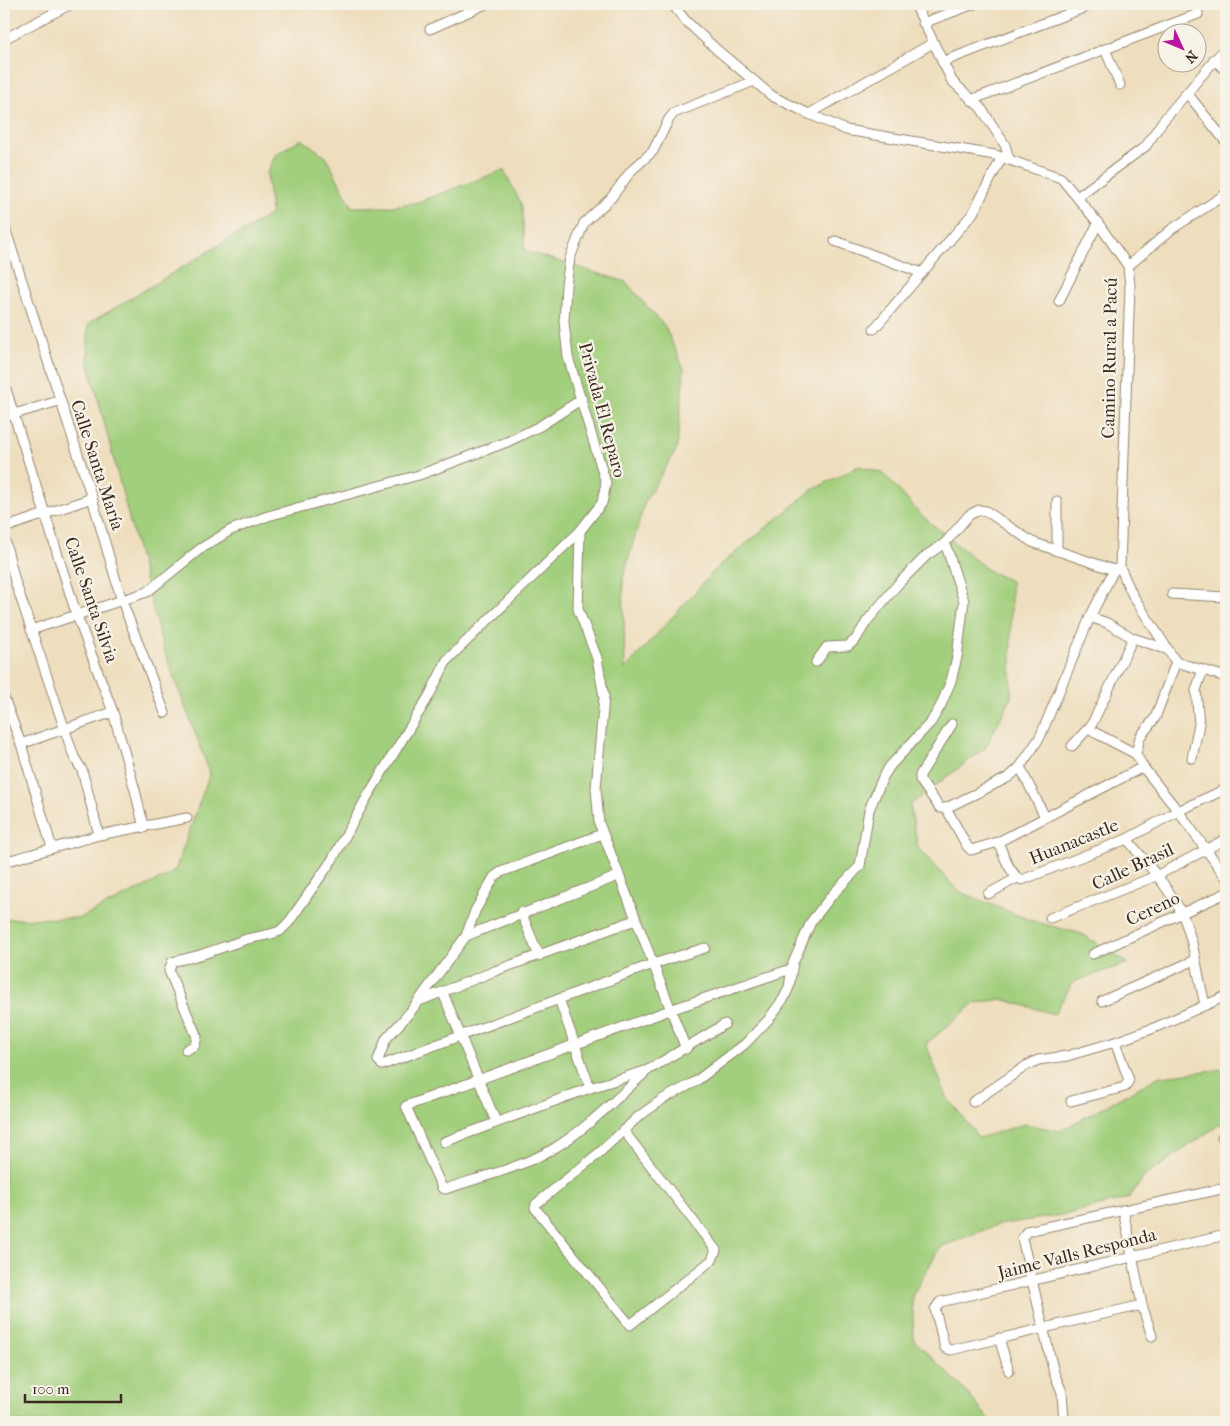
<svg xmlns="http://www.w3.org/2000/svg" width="1230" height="1426" font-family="'IM FELL French Canon',serif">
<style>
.green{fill:#a2cf7d;stroke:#6e7c4e}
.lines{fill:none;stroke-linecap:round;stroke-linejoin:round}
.minor-casing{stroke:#94846e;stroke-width:11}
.minor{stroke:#fff;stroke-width:9}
.labels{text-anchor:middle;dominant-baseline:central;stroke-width:4.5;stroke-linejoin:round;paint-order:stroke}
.street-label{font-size:18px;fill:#3b2a1e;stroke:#f7f3e8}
</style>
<rect width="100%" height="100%" fill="#f7f3e8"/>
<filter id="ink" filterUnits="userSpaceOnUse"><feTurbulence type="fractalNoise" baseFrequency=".02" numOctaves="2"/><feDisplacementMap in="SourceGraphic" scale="10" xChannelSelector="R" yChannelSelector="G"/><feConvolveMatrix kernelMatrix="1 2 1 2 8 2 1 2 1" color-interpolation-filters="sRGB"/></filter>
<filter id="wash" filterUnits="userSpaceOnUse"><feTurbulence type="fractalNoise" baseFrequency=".0096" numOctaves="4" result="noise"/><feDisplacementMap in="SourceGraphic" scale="20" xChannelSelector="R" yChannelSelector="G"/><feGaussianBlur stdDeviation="1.12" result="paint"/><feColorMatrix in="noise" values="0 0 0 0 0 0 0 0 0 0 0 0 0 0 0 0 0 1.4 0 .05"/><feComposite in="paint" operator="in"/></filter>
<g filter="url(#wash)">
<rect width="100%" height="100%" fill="#eedebe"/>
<!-- green -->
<path class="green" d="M302,139L326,157L352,207H387L418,202L504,170L522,206L525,251L626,282L665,327L684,369L677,449L645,501L623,578L625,669L719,566L812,490L859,466L883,473L921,515L989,571L1011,581V698L985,748L910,805L918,848L958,891L1032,921L1082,934L1128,963L1073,982L1054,1014L1002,999L975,1003L926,1044L946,1096L979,1138L1025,1124L1060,1131L1160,1076L1226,1069V1120L1145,1176L1129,1198L1068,1214L997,1225L940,1247L912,1296L914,1340L961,1386L991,1422H4V919L80,918L169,875L176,868L210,773L163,648L88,361V324L271,214L267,173L276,154Z"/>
</g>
<g filter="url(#ink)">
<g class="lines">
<defs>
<g id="minor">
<path d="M672,4L686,21L716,49L772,96L809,114L846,130L995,155L1061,178L1098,223L1128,266L1130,286L1120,567L1133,596L1176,662L1226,677"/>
<path d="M915,4L952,81L981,108L1005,145L1009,159"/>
<path d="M923,23L974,4"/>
<path d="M430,29L486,4"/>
<path d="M4,39L71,4"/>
<path d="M1105,49L1120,85"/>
<path d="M1214,59L1226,71"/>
<path d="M942,62L1094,4"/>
<path d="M1187,93L1226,142"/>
<path d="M971,100L1198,14L1196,4"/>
<path d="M809,114L933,43"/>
<path d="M1077,197L1146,146L1162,122L1226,47"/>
<path d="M4,225L92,498L122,601L165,713"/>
<path d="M835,241L922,273"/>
<path d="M1128,266L1172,229L1226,194"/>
<path d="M1059,301L1098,223"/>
<path d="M874,329L973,213L1002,157"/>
<path d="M4,383L77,616L113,712L135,790L144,828"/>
<path d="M4,417L59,401"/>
<path d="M1057,501V551"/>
<path d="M4,528L92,498"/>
<path d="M580,531L578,609L597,658L604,697L596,788L599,823L686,1049"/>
<path d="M4,537L15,581L74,757L82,770L99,835"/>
<path d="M1172,594L1226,597"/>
<path d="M1090,617L1107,623L1133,638L1166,649"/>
<path d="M31,630L147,592L200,549L231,530L268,516L419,475L507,442L540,426L582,399"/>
<path d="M816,662L827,647L848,646L856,639L867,621L898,584L927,555L945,543L969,515L979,510L986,511L1032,542L1114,570L1119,568"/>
<path d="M1176,662L1155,718L1140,737L1136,754L1143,767L1178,811L1226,877"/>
<path d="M4,698L21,744L52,848"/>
<path d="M952,724L920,775V780L940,808H946L977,793L1009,777L1020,767L1040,737L1090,617L1114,570"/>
<path d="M1088,729L1136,754"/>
<path d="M21,744L113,712"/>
<path d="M1072,746L1092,724L1133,638"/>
<path d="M1192,758L1199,724L1196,690L1203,670"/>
<path d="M1020,767L1045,817"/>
<path d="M946,808L967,846L971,850L998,842L1143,767"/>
<path d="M602,834L501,872L494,877L475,911L466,936L411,1011L386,1039L378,1060L382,1065L653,964L705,948"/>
<path d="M1127,839C1144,860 1171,890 1182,914C1195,943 1197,974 1205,1004"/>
<path d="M998,842C1003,853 1010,876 1022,880L1127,839L1178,811L1226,789"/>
<path d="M4,850L8,861"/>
<path d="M4,862L99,835L187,818"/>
<path d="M988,894L1017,878"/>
<path d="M521,912L539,956"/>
<path d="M1050,918L1156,876L1226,839"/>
<path d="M466,936L618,876"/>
<path d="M1093,954L1226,893"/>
<path d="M443,993L496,1122"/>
<path d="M559,999L590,1088"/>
<path d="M419,1001L495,971L635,920"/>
<path d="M1102,1001L1195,960"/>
<path d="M186,1050L195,1045L197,1037L169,971L172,962L200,955L247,939L271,934L280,931L289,922L332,860L367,797L429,696L447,660L580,531L602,503L606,483L568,357L564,322L566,285L570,258L584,223L611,198L631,171L653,151L669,119L674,113L754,81"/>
<path d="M648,1070C618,1097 588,1128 553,1149C520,1168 481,1177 445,1189L442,1188L406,1106L670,1010L791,969"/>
<path d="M1071,1101L1125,1087L1129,1080L1115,1042"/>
<path d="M973,1102L1026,1066L1038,1060L1067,1056L1115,1042L1154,1028L1226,996"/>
<path d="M623,1130L716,1250L712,1260L630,1325L535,1208L536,1204L599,1153L638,1117L663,1099L695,1082L745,1044L768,1020L784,998L789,987L793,963L811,922L832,895L860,866L869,810L883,777L890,766L931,722L941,705L951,681L957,657L964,601L945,543"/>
<path d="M1222,1137H1226"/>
<path d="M444,1142L590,1088L648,1070L725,1024"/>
<path d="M1123,1210L1142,1305L1152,1336"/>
<path d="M1142,1305L951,1350L945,1348L935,1309L940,1302L1226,1235"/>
<path d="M999,1338L1009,1371"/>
<path d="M1064,1422L1062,1392L1054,1373L1022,1238L1027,1231L1226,1188"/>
</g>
</defs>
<!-- minor casing -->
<use href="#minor" class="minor-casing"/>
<!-- minor -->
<use href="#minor" class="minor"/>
</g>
</g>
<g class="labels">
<!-- street labels -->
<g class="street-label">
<text transform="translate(1110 358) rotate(-89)">Camino Rural a Pacú</text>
<text transform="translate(602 410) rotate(75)">Privada El Reparo</text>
<text transform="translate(97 465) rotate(72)">Calle Santa María</text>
<text transform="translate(91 600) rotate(71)">Calle Santa Silvia</text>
<text transform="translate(1074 842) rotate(-22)">Huanacastle</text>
<text transform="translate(1133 867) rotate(-25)">Calle Brasil</text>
<text transform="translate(1153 909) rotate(-25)">Cereno</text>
<text transform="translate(1077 1254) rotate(-14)">Jaime Valls Responda</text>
</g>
</g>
<!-- margin -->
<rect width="1230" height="1426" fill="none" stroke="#f7f3e8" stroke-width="20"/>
<!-- north arrow -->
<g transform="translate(1182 48) rotate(134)"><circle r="24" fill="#f7f3e8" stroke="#aca397"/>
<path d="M0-4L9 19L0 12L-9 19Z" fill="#b5179e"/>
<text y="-8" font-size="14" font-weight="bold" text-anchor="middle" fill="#3b2a1e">N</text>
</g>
<!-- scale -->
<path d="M25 1394v8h96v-8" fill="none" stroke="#3b2a1e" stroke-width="2.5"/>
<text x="32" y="1394" font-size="15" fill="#3b2a1e" stroke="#f7f3e8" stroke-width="4" paint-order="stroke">100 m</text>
</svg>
